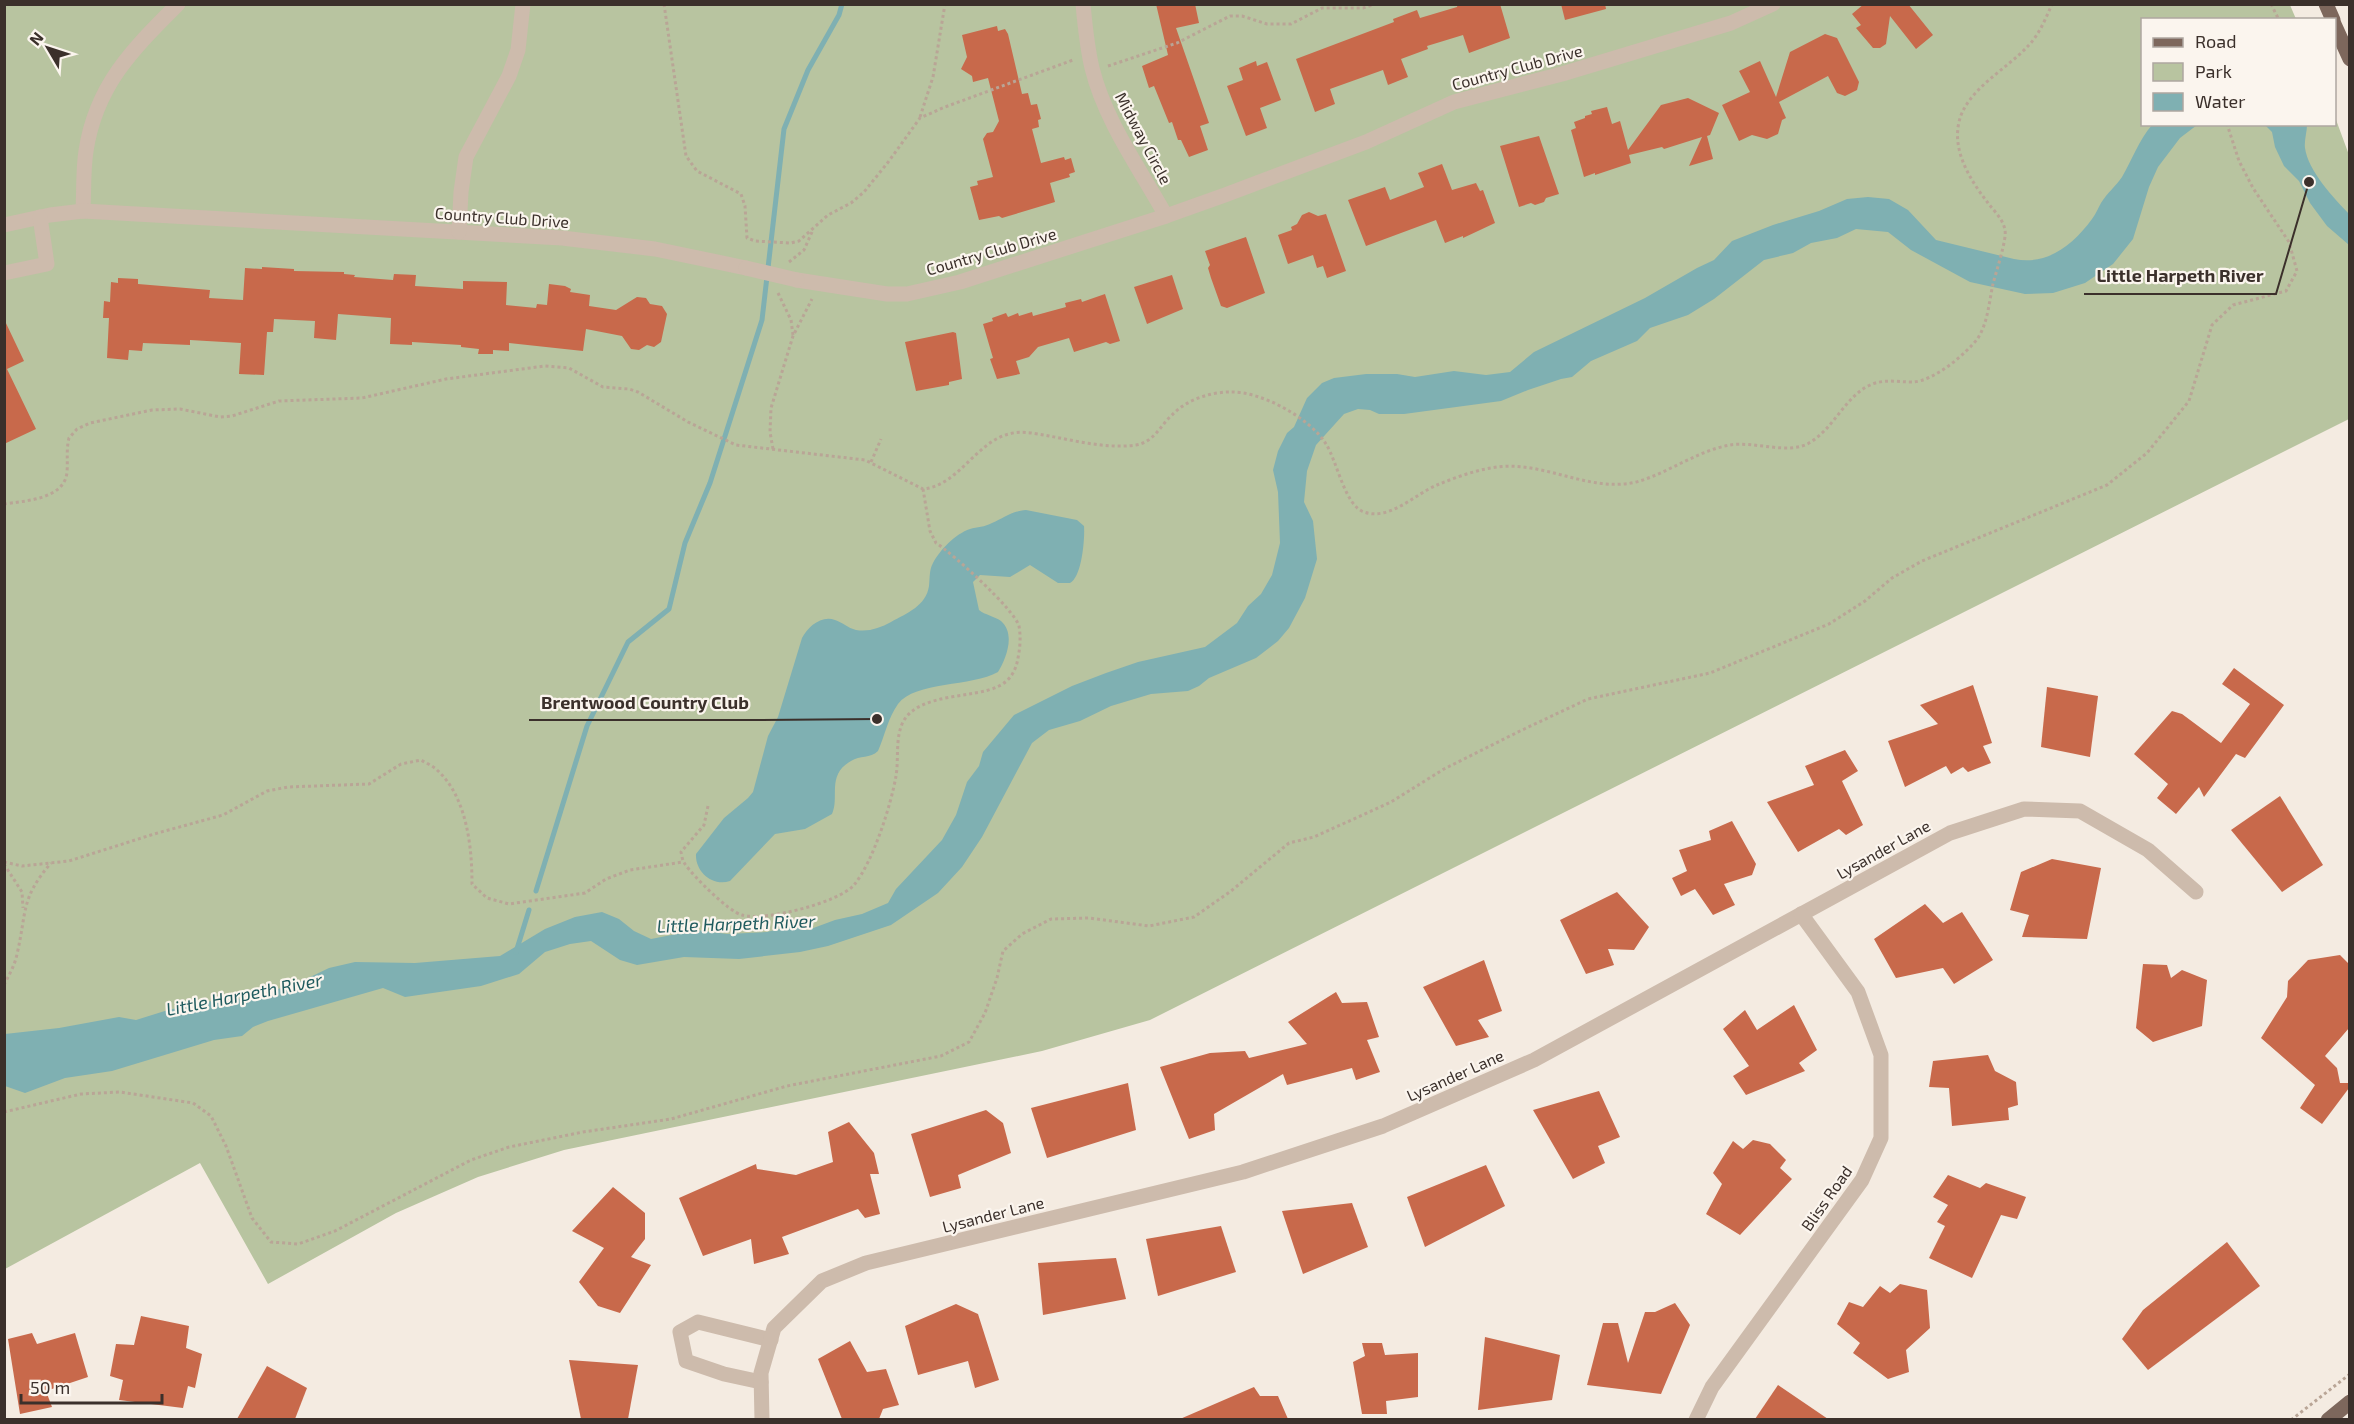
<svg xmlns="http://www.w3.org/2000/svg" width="2354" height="1424" font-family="'Exo 2',sans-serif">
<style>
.green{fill:#b8c4a0}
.water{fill:#7fb0b2}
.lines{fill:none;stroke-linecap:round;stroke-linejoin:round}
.stream{stroke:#7fb0b2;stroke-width:5}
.building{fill:#c8694b}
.path{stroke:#b9a596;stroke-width:3;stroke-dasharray:3 3;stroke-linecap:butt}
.minor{stroke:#cdbbac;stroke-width:15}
.major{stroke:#7d675c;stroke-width:15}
.minor-bridge{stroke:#cdbbac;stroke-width:15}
.labels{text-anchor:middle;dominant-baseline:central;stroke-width:4.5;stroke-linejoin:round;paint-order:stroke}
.street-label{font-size:16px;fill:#3b302b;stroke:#fbf5ee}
.water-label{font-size:18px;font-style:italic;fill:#1f5a5e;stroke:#fbf5ee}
.leader{fill:none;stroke:#3b302b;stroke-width:2}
.callout-dot{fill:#3b302b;stroke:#fbf5ee;stroke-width:2}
.callout-label{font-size:18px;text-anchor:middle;font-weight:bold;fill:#3b302b;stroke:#fbf5ee;stroke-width:4.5;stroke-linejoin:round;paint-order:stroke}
</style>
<rect width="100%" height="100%" fill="#f4ebe1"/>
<!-- green -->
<path class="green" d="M5,5H2290L2296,19L2142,20V124H2334L2335,117L2349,155V419L1150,1020L1042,1051L564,1150L478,1177L396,1213L268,1284L200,1163L5,1269Z"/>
<!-- water -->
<g class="water">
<path d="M2152,125H2197L2180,138L2158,167L2149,187L2133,239L2113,264L2085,283L2053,293L2025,294L1970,282L1911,250L1888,232L1856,229L1837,238L1811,243L1793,253L1764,260L1714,299L1688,315L1650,328L1637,341L1591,361L1572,377L1561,379L1528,390L1501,401L1404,414H1379L1370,410L1358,409L1344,414L1316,445L1307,471L1304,502L1313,521L1317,559L1305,598L1289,628L1278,641L1256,658L1209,678L1199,686L1188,691L1151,694L1111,706L1080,721L1049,730L1032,743L982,837L962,867L938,893L891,925L828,946L800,952L739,959L684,957L637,965L620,960L591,941L570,944L545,952L519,974L481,986L405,997L383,988L268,1021L253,1027L242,1036L214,1040L112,1071L65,1078L25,1093L5,1086V1034L59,1028L119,1017L136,1020L168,1010L226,998L249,999L304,980L329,968L355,962L415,963L500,956L545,929L575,917L602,912L619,919L634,931L651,939L697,930L727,934L767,932L794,925L808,930L835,920L862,914L888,903L896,889L942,840L956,815L967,782L979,766L983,752L1014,715L1072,686L1106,673L1138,662L1205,647L1237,623L1248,606L1261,594L1272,575L1280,543L1278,492L1273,470L1278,451L1287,433L1294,427L1307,398L1322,383L1334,378L1366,374H1397L1415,377L1454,371L1486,375L1510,372L1534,352L1645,298L1697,268L1714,260L1732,241L1773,225L1819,211L1847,199L1868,197L1889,199L1908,210L1936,240L2014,259C2047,266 2073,245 2092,219C2096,214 2098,208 2101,203C2107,193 2116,186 2122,177C2132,160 2139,140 2152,125Z"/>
<path d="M2265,125H2307C2307,132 2304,141 2305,148C2308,171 2334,198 2349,214V245L2327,226L2310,203L2299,181L2284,166L2275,147L2272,132Z"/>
<path d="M1026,510L1077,520L1084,526C1085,538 1082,577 1070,583H1058L1030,565L1010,577L980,575L973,582L979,610C985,615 994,616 1001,621C1016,634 1006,659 998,672C972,687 915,681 898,704C888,718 885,735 878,751C870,759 860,755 851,761C826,775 840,797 832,814L805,829L775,834L730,881C712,887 695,871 696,854L724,818L748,798L753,792L768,736L778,717L802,638C808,627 821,615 835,620C842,622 848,628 856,630C869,632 880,628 891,622C907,613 926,606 929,586C930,578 929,570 933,563C940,550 955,534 970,529C977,527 985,527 992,523C1004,518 1012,511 1026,510Z"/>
</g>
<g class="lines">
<!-- stream -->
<g class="stream">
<path d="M536,891L587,726L628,642L669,609L685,543L710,483L762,320L784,129L808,70L839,15L842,4"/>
<path d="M516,952L529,910"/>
</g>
</g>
<!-- building -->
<g class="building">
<path d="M1156,4H1195L1199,23L1176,28L1209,123L1200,126L1208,150L1189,157L1181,140H1178L1172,122L1169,123L1154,86L1149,88L1142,66L1168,55Z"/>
<path d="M1458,4H1500L1510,38L1469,53L1463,35L1427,46L1428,49L1401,59L1408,77L1388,85L1383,70L1330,89L1335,104L1315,112L1296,59L1394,22L1393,19L1417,10L1420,18L1457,7Z"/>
<path d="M1561,4H1605L1606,9L1565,20Z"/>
<path d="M1864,4H1908L1933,35L1916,49L1890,16L1886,44L1880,48H1873L1856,28L1861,25L1852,14Z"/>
<path d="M997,26L998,31L1005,29L1008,34L1022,94L1028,93L1031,105L1037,104L1041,119L1038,120L1039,127L1032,129L1041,163L1064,157L1065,160L1071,158L1075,172L1069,174L1070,177L1050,183L1055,202L1002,218L999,216L979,220L970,187L978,185L977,181L993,177L983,139L987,133L993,132L999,121L988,78L973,82L972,76L961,69L967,57L962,35Z"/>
<path d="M1825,34L1837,38L1859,82L1857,90L1845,96L1837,93L1828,76L1779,102L1786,118L1782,120L1778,134L1767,139L1752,135L1739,141L1722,105L1750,92L1739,71L1760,61L1776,97L1790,52Z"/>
<path d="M1256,61L1257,66L1267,62L1281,100L1260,108L1267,128L1246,136L1227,86L1243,80L1239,68Z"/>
<path d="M1688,98L1719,113L1710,135L1707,136L1713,159L1689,166L1702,137L1664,149L1662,147L1629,155L1631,163L1595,175V173L1584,177L1571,130L1576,128L1574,122L1585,118V116L1592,114L1591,111L1607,107L1612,124L1620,121L1628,150L1661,105Z"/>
<path d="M1539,136L1559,194L1546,198L1544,202L1535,205L1531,203L1519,207L1500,146Z"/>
<path d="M1442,164L1452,190L1476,183L1480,191L1483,190L1495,223L1463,238V236L1445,243L1436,220L1366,246L1348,200L1385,187L1390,200L1424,187L1418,173Z"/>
<path d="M1309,212L1318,216L1326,214L1346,271L1327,278L1323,266L1317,268L1313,255L1288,264L1278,235L1292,230L1291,227L1297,224L1302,215Z"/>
<path d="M1246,237L1265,293L1227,308L1221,306L1211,278L1208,268L1210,265L1205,251Z"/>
<path d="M262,267L294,269V271L344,272V274L355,275L354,277L393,280L394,274L416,275L415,286L463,289V281L507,282L506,305L536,308L537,304L547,305L549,284L565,286L571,289L570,292L590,295L589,306L616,310L637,297L646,298L650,304L662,306L667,314L661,342L654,347L647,345L639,350L631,349L622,336L586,329L583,351L509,343V351L493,350V354H478L479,349L461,347V345L412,342V345L390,344L391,318L338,314L336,340L314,338L315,321L274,319L273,332H267L264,375L239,374L241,343L190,340V345L143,343L142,351L129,350L128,360L107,358L109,318H103L104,301L110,302L111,282L118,283V278L138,279V284L210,290L209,298L243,300L245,268L262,269Z"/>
<path d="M1172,275L1183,309L1147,324L1134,287Z"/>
<path d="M1105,294L1120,341L1110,344L1106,342L1074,352L1069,338L1038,347L1029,357L1016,361L1020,374L997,379L990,359L993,358L983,324L993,321L992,318L1006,313L1008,317L1018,313L1019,316L1032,312L1033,316L1066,307L1065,303L1081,299L1082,302Z"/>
<path d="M4,319L24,361L7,369L36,429L4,444Z"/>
<path d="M953,332L956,333L962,379L949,382V385L916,391L905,342Z"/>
<path d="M2234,668L2284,705L2245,758L2236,754L2204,797L2199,787L2176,814L2157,798L2168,784L2134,754L2172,711L2182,714L2221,743L2250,704L2222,684Z"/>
<path d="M1973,685L1992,743L1983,746L1991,763L1968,772L1963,767L1951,774L1946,766L1905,787L1888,741L1938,724L1920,705Z"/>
<path d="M2047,687L2098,696L2090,757L2041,747Z"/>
<path d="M1845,750L1858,771L1842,781L1863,825L1846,835L1839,829L1798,852L1767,802L1814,785L1805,766Z"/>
<path d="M2280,796L2323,865L2282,892L2231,830Z"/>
<path d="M1732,821L1756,864L1752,875L1724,884L1735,905L1713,915L1695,889L1681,896L1672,878L1687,871L1679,850L1711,840L1709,831Z"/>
<path d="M2052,859L2101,868L2087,939L2022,937L2029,915L2010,910L2021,872Z"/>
<path d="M1617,892L1649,927L1634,950L1608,949L1614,965L1586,974L1560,920Z"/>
<path d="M1925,904L1943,923L1962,912L1993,960L1954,984L1943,968L1896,978L1874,939Z"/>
<path d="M2340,955L2349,964V1028L2325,1056L2337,1068L2340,1083H2349V1088L2322,1124L2300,1108L2315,1085L2261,1038L2287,997L2288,981L2308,960Z"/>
<path d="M1484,960L1502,1011L1478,1020L1489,1037L1456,1046L1423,987Z"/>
<path d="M2143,964L2167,965L2171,978L2182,970L2207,980L2202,1026L2153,1042L2136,1028Z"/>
<path d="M1336,992L1342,1003L1367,1002L1379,1037L1367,1040L1380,1072L1356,1080L1352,1068L1287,1085L1283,1074L1214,1114L1215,1130L1189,1139L1160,1067L1210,1053L1245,1051L1249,1058L1307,1044L1288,1022Z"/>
<path d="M1794,1005L1817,1050L1799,1063L1805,1071L1746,1095L1733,1076L1749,1066L1723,1029L1745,1010L1757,1030Z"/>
<path d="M1988,1055L1995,1071L2016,1082L2018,1105L2008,1108L2009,1120L1952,1126L1949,1088L1929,1087L1933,1061Z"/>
<path d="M1128,1083L1136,1130L1047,1158L1031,1108Z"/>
<path d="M1599,1091L1620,1137L1598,1146L1605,1163L1573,1179L1533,1110Z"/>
<path d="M986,1110L1003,1123L1011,1153L958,1175L961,1188L930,1197L911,1134Z"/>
<path d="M849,1122L874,1153L879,1174H870L880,1214L865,1218L858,1209L782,1237L789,1254L754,1264L751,1239L703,1256L679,1198L756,1164L757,1169L796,1175L833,1162L828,1132Z"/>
<path d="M1753,1140L1770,1144L1786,1160L1780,1168L1792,1179L1740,1235L1706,1214L1722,1184L1713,1173L1733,1141L1743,1149Z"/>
<path d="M1486,1165L1505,1206L1425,1247L1407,1197Z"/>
<path d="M1948,1175L1980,1188L1986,1183L2026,1197L2017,1219L2001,1215L1972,1278L1929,1258L1945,1226L1937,1222L1948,1205L1933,1197Z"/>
<path d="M613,1187L645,1213V1239L631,1257L651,1265L620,1313L598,1306L579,1282L604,1248L572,1231Z"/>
<path d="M1352,1203L1368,1247L1303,1274L1282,1211Z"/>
<path d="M1221,1226L1236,1272L1158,1296L1146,1239Z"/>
<path d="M2227,1242L2260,1286L2148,1370L2122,1339L2143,1310Z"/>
<path d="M1116,1258L1126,1299L1043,1315L1038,1263Z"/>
<path d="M1900,1284L1927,1290L1930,1328L1906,1350L1909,1372L1888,1379L1853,1353L1860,1343L1837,1324L1849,1302L1863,1307L1880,1286L1890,1293Z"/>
<path d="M1675,1303L1690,1325L1661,1394L1587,1385L1603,1323H1618L1628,1363L1645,1312H1655Z"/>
<path d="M956,1304L978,1314L999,1380L975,1388L968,1361L918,1375L905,1326Z"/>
<path d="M141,1316L189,1326L186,1348L202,1354L195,1388L188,1386L183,1408L119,1400L123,1380L110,1376L116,1344L134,1345Z"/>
<path d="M32,1333L37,1344L75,1333L88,1377L46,1391L52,1407L20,1414L8,1339Z"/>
<path d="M1485,1337L1560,1355L1552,1400L1478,1410Z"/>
<path d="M850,1341L867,1372L886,1369L899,1405L883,1409L879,1419H842L818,1359Z"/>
<path d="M1362,1343H1382L1385,1355L1418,1353V1397L1386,1401L1387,1414H1362L1353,1362L1365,1356Z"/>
<path d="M569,1360L638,1365L628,1419H581Z"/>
<path d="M267,1366L307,1388L295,1419H237Z"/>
<path d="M1778,1385L1828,1419H1755Z"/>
<path d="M1254,1387L1260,1396H1278L1288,1419H1180Z"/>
</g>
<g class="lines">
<!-- path -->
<g class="path">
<path d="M664,4L686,156L697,171L741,194L745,206L747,238L755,241L791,243L799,241L828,215L851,203L864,192L889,161L920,118L945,107L1073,60"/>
<path d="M2271,4L2279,20"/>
<path d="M1108,66L1177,43L1230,16H1242L1267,24H1291L1322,8H1363L1375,4"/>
<path d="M920,117L933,77L945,4"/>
<path d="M789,262L804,250L812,232"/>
<path d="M778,293L791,320L793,335"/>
<path d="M773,449L770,432L771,408L793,336L812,299"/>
<path d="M871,462L881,439"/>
<path d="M4,504C25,501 65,499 67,472C68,460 66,450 69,438L77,429L90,423L152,410L180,409L220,417L232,416L279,401L362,398L446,379L545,366L569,368L603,387L629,389L638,392L688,422L736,445L865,460L923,489C958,486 976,442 1009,434C1022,430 1036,434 1049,436C1077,441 1107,449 1136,445C1154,442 1160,426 1172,415C1186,400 1210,392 1230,392C1261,391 1310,418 1326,444C1337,461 1345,506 1364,512C1390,521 1415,494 1437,485C1454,478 1473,471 1491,468C1538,459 1579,488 1625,484C1657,481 1694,451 1730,445C1754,441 1789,455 1809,443C1832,430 1844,400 1866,387C1882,378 1896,382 1913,382C1934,381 1966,354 1978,338C1988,322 1989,302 1993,284C1996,272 2007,239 2005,230C2003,219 1994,211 1988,203C1971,181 1952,152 1959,122C1966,90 2007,69 2028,46C2039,35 2046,18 2052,4"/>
<path d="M708,806L704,825L681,852C682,856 682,860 685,864C693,876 729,912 742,915C764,922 840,902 854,885C873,862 891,805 896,776C899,758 895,738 903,722C919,692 974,699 999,686C1011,680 1016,670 1018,658C1020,648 1021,637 1019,626C1014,609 953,554 936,543L930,531L923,489"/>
<path d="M4,862L22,866L69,861L154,834L223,815L267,791L288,787L369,784L401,764L421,760C426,763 433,766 437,770C467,797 472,847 472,884L487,898L509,904L585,893L606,879L630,870L683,862"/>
<path d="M4,864L22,892L23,908"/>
<path d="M4,985C9,975 15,965 17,954C27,912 20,899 51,863"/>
<path d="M4,1112L81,1094L120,1092L193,1103L211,1116L226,1146L252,1218L271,1242L298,1244L335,1231L471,1160L509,1147L583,1132L671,1119L787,1086L941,1056L969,1042L985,1013L997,978L1003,951L1022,934L1051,919L1089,918L1149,926L1194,917L1231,891L1289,843L1314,837L1391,802L1444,769L1520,731L1588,699L1710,673L1829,624L1865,601L1892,578L1922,561L2107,485L2147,453L2189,401L2212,325L2233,305L2286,291L2297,271L2289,242L2253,188L2239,161L2227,124"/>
<path d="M2291,1420L2350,1374"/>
</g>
<!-- minor -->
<g class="minor">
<path d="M1083,4C1085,26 1087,47 1092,68C1105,121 1140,169 1166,216"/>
<path d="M83,211C84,191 83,170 86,151C96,85 133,49 178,4"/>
<path d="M4,225L50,215L83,211L562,238L655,249L746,268"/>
<path d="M459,232L461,192L466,157L509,76L518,50L523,4"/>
<path d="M4,273L47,264L40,217"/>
<path d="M797,280L887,294H907L960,282L1166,216L1225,195L1366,142L1454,102L1562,74L1731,23L1773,4"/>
<path d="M761,1382L724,1374L686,1361L680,1332L698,1322L771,1340"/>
<path d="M762,1420L761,1373L774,1328L822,1281L866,1263L1243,1172L1383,1126L1534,1060L1950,833L2024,809L2080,811L2148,850L2196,892"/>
<path d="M1696,1420L1712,1387L1862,1180L1881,1138V1055L1858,992L1801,914"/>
</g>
<!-- major -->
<g class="major">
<path d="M2326,4L2333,20"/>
<path d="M2334,24L2350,59"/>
<path d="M2328,1420L2350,1402"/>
</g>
<!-- minor-bridge -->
<path class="minor-bridge" d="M746,268L797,280"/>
</g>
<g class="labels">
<!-- street labels -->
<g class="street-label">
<text transform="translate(1517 67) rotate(-15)">Country Club Drive</text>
<text transform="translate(1144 138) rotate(62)">Midway Circle</text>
<text transform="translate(502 217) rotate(4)">Country Club Drive</text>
<text transform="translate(991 251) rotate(-16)">Country Club Drive</text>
<text transform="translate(1883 849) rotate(-29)">Lysander Lane</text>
<text transform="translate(1455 1075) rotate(-24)">Lysander Lane</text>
<text transform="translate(1826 1198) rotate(-55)">Bliss Road</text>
<text transform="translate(993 1214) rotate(-14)">Lysander Lane</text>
</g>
<!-- water labels -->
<g class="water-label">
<text transform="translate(736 923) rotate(-2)">Little Harpeth River</text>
<text transform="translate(244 994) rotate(-11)">Little Harpeth River</text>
</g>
</g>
<!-- callouts -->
<path class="leader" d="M2309 182L2276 294H2084M877 719L761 720H529"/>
<g class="callout-dot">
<circle cx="2309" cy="182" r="6"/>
<circle cx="877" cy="719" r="6"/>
</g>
<g class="callout-label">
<text x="2180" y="282">Little Harpeth River</text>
<text x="645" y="709">Brentwood Country Club</text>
</g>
<!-- border -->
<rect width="2354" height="1424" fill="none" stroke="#3b302b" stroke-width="12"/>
<!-- legend -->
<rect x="2141" y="18" width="195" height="108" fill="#fbf5ee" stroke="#aea6a0" stroke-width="1.5"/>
<rect x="2153" y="38" width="30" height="9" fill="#7d675c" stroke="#aea6a0" stroke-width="1.5"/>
<text x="2195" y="48" font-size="18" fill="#3b302b">Road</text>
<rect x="2153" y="63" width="30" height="18" fill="#b8c4a0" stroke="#aea6a0" stroke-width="1.5"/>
<text x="2195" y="78" font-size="18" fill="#3b302b">Park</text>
<rect x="2153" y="93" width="30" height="18" fill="#7fb0b2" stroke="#aea6a0" stroke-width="1.5"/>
<text x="2195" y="108" font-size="18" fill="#3b302b">Water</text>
<!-- north arrow -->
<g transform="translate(48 48) rotate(309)" stroke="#fbf5ee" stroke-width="4.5" paint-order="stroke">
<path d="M0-4.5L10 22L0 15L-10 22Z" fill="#3b302b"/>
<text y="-9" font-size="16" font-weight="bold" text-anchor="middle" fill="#3b302b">N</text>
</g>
<!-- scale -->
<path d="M21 1394v9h141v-9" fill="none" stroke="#3b302b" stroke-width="3"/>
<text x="30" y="1394" font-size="18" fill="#3b302b" stroke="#fbf5ee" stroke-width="4.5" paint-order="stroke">50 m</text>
</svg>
